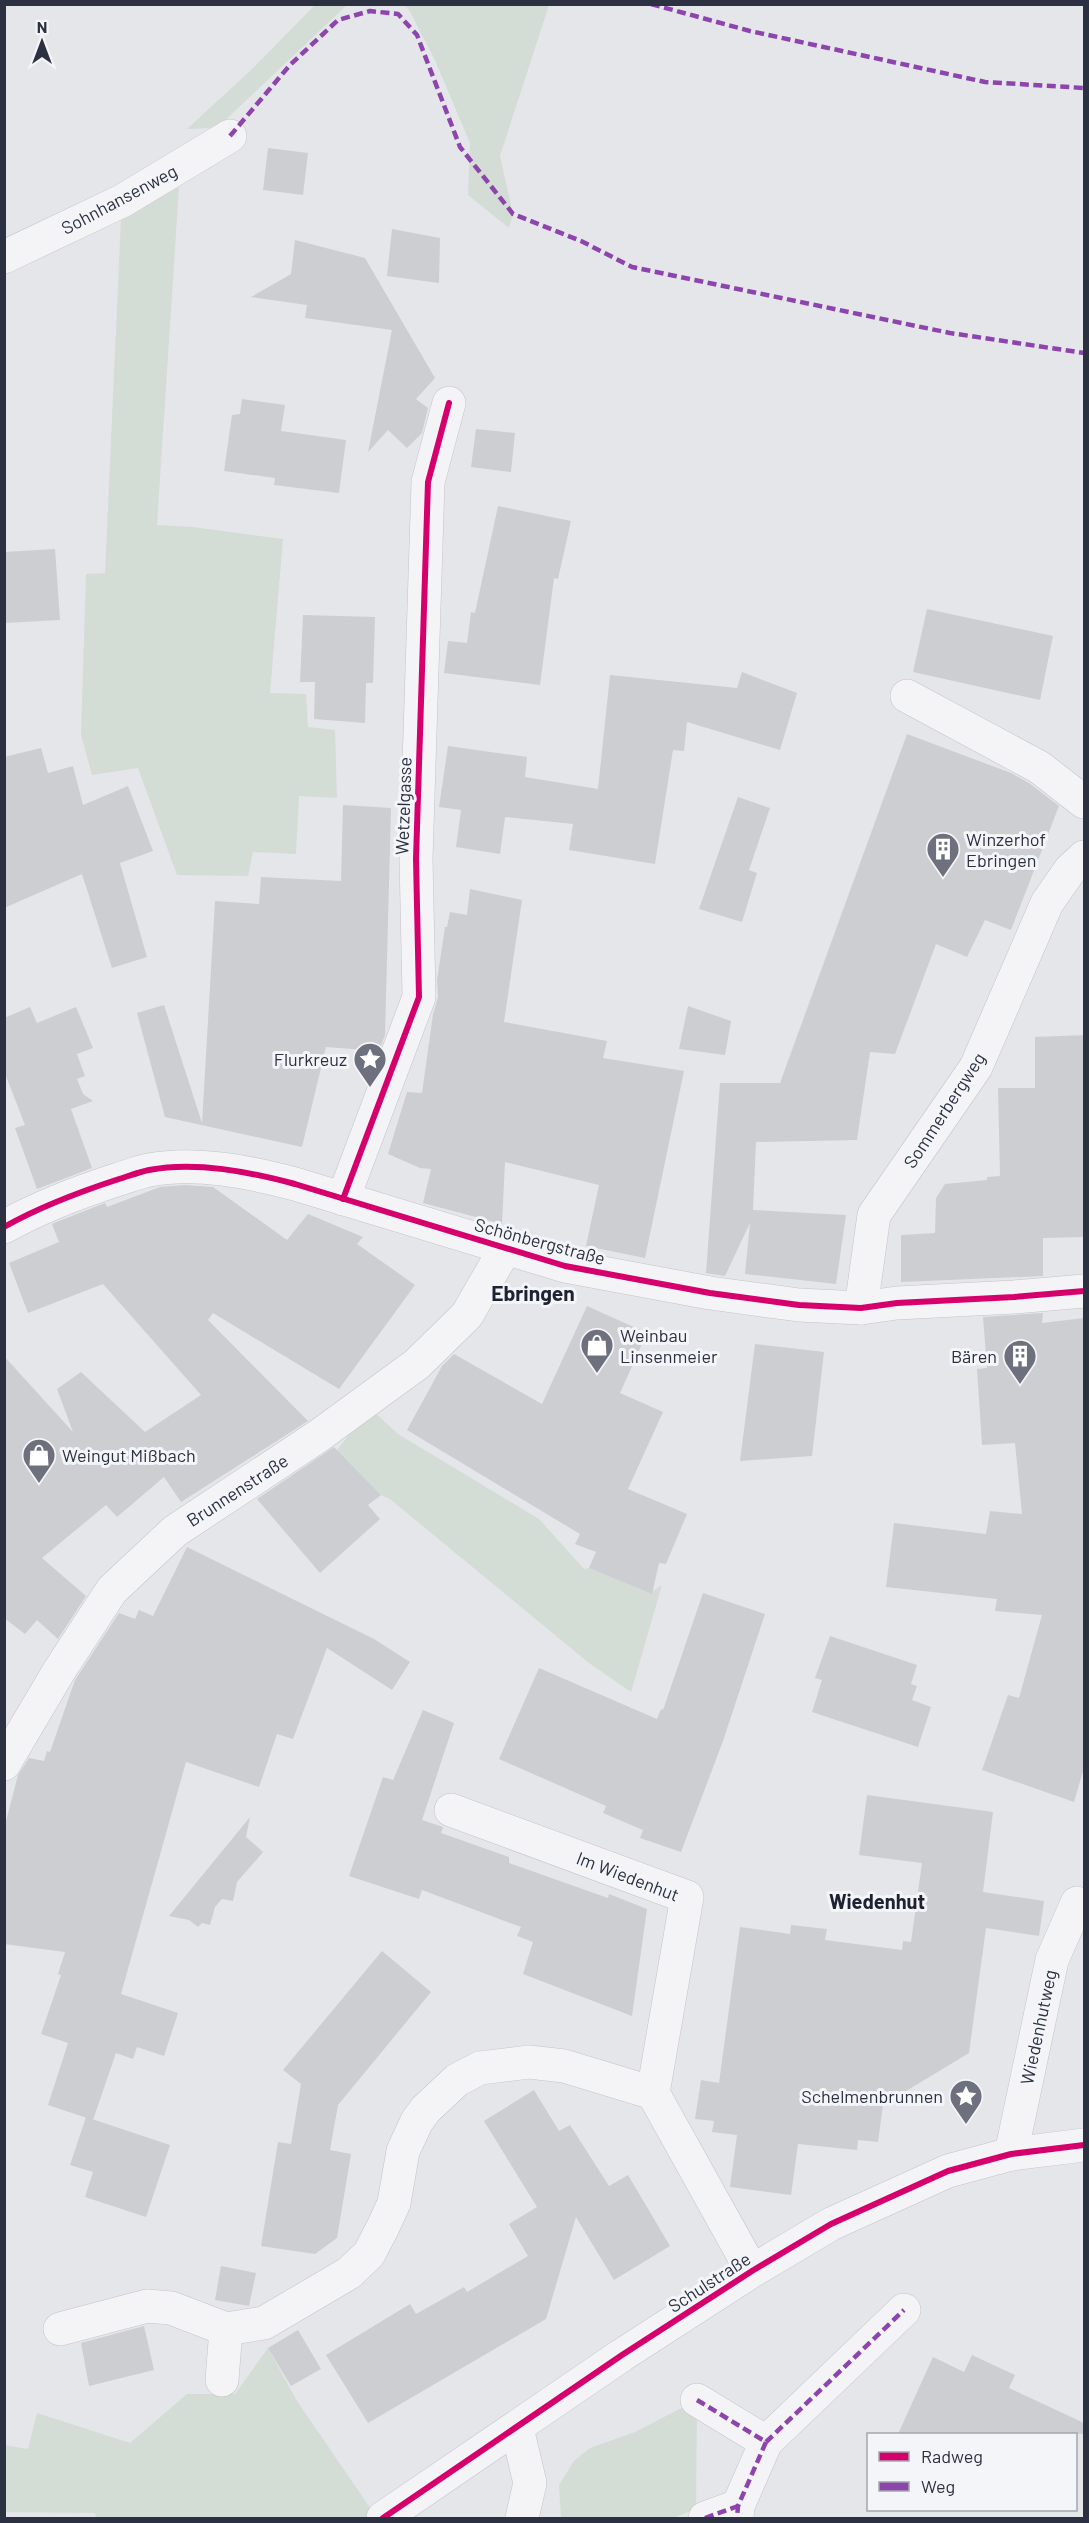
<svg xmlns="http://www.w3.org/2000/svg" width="1089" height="2523" font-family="Barlow,sans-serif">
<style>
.green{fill:#d4dcd6}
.building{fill:#cdced2}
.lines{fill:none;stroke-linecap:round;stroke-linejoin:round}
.pedestrian-casing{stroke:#c3c4c8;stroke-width:34}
.minor-casing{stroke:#c3c4c8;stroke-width:34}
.pedestrian{stroke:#f4f4f6;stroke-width:33}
.minor{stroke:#f4f4f6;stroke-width:33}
.quiet{stroke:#8e44ad;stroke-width:4.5;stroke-dasharray:9 4.5;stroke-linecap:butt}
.cycleway-casing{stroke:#f3f5f8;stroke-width:10}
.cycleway{stroke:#d6006c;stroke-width:6}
.labels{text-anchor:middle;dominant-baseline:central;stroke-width:6;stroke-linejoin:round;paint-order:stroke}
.street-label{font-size:18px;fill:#2c3142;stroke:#f3f5f8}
.poi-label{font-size:18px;fill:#2c3142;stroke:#f3f5f8;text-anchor:start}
.neighbourhood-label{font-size:20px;font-weight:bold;fill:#1e2233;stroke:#f3f5f8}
.quarter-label{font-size:21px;font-weight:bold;fill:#1e2233;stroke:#f3f5f8}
</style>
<rect width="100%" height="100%" fill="#e5e6ea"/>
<!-- green -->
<g class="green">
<path d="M315,5H347L217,128L187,129L251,70Z"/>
<path d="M402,5H549L500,156L513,214L509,228L468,195L470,143L434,58L408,8Z"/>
<path d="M179,187L157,525L193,527L283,539L270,693L306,694L308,727L335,730L337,798L299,796L296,854L253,852L248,876L177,875L138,768L92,775L81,735L86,574L105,573L121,219Z"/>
<path d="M370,1408L398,1434L539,1519L584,1569L589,1568L650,1593L662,1585L631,1692L589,1663L390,1499L381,1495L337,1450Z"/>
<path d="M268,2348L297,2401L377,2518H96L95,2513L5,2512L4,2445L28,2449L37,2413L130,2443L187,2394H235Z"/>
<path d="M697,2400L696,2509L673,2518H561L559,2485L574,2461L590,2448L635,2432Z"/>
</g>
<!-- building -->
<g class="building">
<path d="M268,148L308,153L303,195L263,190Z"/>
<path d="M392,229L440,238L439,283L387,276Z"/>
<path d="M295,240L365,258L435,378L416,399L428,408L422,433L407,448L388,430L368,452L392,330L305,318L307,305L251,297L291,274Z"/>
<path d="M242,399L285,405L281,431L346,440L339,493L274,485L275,478L224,471L232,415L240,414Z"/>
<path d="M476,429L515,433L511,472L471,467Z"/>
<path d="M498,506L571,521L558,579L554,578L540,685L444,673L448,641L467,643L471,612L475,613Z"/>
<path d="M55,549L60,620L4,623V552Z"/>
<path d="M927,609L1053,636L1040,700L913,672Z"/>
<path d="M303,615L375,617L373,683H366L365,723L314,719L315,682H300Z"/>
<path d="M742,672L797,693L780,750L687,722L684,751L673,750L655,864L569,850L573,824L505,817L500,854L456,847L461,810L439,807L448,746L527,757L525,777L598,789L610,675L737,688Z"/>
<path d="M907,734L1011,773L1029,783L1059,806L1011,930L985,920L967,957L936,944L895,1054L870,1052L857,1140L756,1142L753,1210L846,1215L836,1284L745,1274L750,1223L725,1276L706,1273L720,1083H780Z"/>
<path d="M41,748L48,773L73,766L83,805L128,786L153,851L120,863L147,957L112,968L82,874L4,908V757Z"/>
<path d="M738,797L770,808L749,870L757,873L742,922L699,909Z"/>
<path d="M343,805L391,808L385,1035L379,1051L326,1047L302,1147L165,1117L137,1013L164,1005L202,1123L215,901L259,904L261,877L341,881Z"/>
<path d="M470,889L522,900L504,1022L607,1041L603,1058L684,1071L645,1258L586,1246L599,1185L505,1162L502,1224L423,1203L431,1169L420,1168L388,1154L407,1092L422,1093L433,1014L438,997L437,980L445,927H447L450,912L467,915Z"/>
<path d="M688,1006L731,1021L725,1055L679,1049Z"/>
<path d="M30,1007L37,1023L76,1007L93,1048L77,1054L85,1076L77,1079L83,1094L93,1101L71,1109L92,1168L37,1189L15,1128L25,1125L4,1071V1018Z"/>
<path d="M1084,1035V1237L1043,1238V1276L901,1282V1235L935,1233L936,1198L945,1184L987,1180V1177L1000,1176L998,1088H1035V1037Z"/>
<path d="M185,1185L213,1187L287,1240L308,1214L363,1237L357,1244L415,1285L339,1389L213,1313L208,1320L308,1421L181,1502L164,1477L117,1517L106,1505L42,1558L86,1596L58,1639L37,1620L25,1634L4,1618V1356L73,1432L57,1389L81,1372L145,1432L201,1395L103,1284L28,1313L9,1263L59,1242L52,1224L54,1223L105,1203L107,1207L160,1187Z"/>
<path d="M587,1306L647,1333L620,1393L663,1412L628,1489L687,1514L666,1564L659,1563L652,1594L589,1568L596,1552L575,1544L580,1534L407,1430L442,1366L454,1354L542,1404Z"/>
<path d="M1043,1313L1042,1323L1084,1318V1768L1074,1802L982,1770L1008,1695L1019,1698L1042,1615L995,1611L997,1599L886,1587L894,1523L986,1534L990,1511L1022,1514L1015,1443L982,1445L977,1369L987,1368L983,1317Z"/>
<path d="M755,1344L824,1352L812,1456L740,1461Z"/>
<path d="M334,1447L381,1495L368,1505L380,1519L320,1573L257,1499Z"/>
<path d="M187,1547L374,1639L410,1662L392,1690L327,1648L293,1739L277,1734L259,1787L186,1762L121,1994L178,2013L164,2056L137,2047L133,2059L116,2053L93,2120L48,2105L68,2043L41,2034L61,1975L58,1974L65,1952L4,1944V1829L18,1775L29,1758L44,1761L47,1751L50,1752L75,1680L119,1613L135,1619L139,1610L153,1616Z"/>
<path d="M703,1593L765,1614L723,1741L681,1852L640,1838L643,1830L603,1813L606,1806L499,1759L539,1668L657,1719L661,1709L663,1710Z"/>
<path d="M830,1636L917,1665L911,1684L917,1686L912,1700L931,1707L918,1747L812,1712L822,1680L815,1678Z"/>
<path d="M423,1710L454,1723L422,1820L443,1827L441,1833L509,1857V1863L608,1898L609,1894L647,1909L632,2016L523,1974L533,1942L517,1936L521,1927L422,1890L419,1899L349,1876L383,1777L393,1780Z"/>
<path d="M867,1795L993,1812L983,1892L1044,1901L1039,1936L986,1928L969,2053L883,2105L878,2142L858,2140L857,2150L798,2144L791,2195L730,2187L737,2135L712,2132L714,2121L695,2119L701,2080L719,2083L740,1927L790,1934L791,1925L827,1929L825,1940L902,1950L903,1941L911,1942L922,1863L859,1855Z"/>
<path d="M250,1817L246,1837L263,1852L237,1882L233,1901L222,1899L215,1907L210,1925L202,1923L198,1927L189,1920L169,1916Z"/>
<path d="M382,1951L431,1992L338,2105L330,2150L351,2154L337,2238L315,2254L261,2246L278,2142L291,2144L301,2084L283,2070Z"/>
<path d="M534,2090L559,2131L570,2125L609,2186L628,2175L670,2246L614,2280L576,2217L546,2319L368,2423L326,2355L410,2304L416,2314L464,2287L467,2292L528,2256L509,2224L537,2207L484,2121Z"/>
<path d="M86,2117L170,2145L146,2217L85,2197L93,2172L70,2165Z"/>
<path d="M221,2266L256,2273L249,2306L215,2300Z"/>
<path d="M144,2326L154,2370L89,2386L81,2343Z"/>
<path d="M298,2330L321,2369L291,2386L268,2348Z"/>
<path d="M972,2355L1015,2375L1009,2388L1084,2423V2434H898L933,2357L964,2372Z"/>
</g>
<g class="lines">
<defs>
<g id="pedestrian">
<path d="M697,2400L766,2442L738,2506L737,2518"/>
<path d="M766,2442L904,2310"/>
<path d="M705,2518L738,2506"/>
</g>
<g id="minor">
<path d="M4,257L122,201L230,136"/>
<path d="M907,696L1039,767L1084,802"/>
<path d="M343,1199L419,997L416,859L428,482L449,403"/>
<path d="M4,1227C41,1206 79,1192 119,1179C129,1176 139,1172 149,1170C196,1161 250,1172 295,1184L565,1266L710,1293L799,1305L861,1308L897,1303L1014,1297L1084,1291"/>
<path d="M861,1308L874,1215L976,1067L1047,903L1070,870L1084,857"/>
<path d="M4,1764L59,1671L112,1590L175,1531L317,1437L417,1364L467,1315L505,1249"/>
<path d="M451,1810L687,1897L653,2093L752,2271"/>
<path d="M1011,2154L1052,1960L1077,1903"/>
<path d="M60,2329L147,2306L171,2308L226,2329L264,2323L349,2273L369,2254L383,2227L394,2203L403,2151L417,2121L426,2109L457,2080L480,2068L529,2062L564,2066L653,2093"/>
<path d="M222,2380L226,2329"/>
<path d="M517,2428L530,2483L522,2518"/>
<path d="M383,2518L622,2355L752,2271L831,2224L948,2171L1011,2154L1084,2145"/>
</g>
</defs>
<!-- pedestrian casing -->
<use href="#pedestrian" class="pedestrian-casing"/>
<!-- minor casing -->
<use href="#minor" class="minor-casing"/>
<!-- pedestrian -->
<use href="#pedestrian" class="pedestrian"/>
<!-- minor -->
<use href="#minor" class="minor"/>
<!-- quiet -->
<g class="quiet">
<path d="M651,4L750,31L985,82L1084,88"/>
<path d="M230,136L290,65L338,20L370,11L398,14L417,35L460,147L513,214L581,241L632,267L950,333L1084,353"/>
<path d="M697,2400L766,2442L738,2506L737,2518"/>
<path d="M766,2442L904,2310"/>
<path d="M705,2518L738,2506"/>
</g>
<defs>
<g id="cycleway">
<path d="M343,1199L419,997L416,859L428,482L449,403"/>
<path d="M4,1227C41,1206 79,1192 119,1179C129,1176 139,1172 149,1170C196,1161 250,1172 295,1184L565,1266L710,1293L799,1305L861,1308L897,1303L1014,1297L1084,1291"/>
<path d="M383,2518L622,2355L752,2271L831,2224L948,2171L1011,2154L1084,2145"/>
</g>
</defs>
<!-- cycleway casing -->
<use href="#cycleway" class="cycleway-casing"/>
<!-- cycleway -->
<use href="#cycleway" class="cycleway"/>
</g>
<!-- icons -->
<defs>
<symbol id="building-pin" viewBox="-11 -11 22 30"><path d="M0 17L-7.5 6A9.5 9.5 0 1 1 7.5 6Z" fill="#6d707d" stroke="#f3f5f8"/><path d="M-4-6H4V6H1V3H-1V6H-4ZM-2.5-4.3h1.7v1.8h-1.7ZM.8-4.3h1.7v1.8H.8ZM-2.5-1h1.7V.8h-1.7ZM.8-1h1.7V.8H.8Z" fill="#fff"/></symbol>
<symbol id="sight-pin" viewBox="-11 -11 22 30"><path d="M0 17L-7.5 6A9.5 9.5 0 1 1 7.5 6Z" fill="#6d707d" stroke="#f3f5f8"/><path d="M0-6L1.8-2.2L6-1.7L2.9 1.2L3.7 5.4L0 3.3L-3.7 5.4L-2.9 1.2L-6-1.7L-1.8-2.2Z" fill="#fff"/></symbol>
<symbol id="shop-pin" viewBox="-11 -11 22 30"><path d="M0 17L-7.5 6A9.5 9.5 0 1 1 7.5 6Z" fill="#6d707d" stroke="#f3f5f8"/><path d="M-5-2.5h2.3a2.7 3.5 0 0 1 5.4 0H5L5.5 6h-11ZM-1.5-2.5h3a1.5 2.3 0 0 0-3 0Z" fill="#fff"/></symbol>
</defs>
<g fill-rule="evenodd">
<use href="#building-pin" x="924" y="830" width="38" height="52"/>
<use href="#sight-pin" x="351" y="1040" width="38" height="52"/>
<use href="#shop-pin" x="578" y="1326" width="38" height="52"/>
<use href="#building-pin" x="1001" y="1337" width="38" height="52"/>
<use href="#shop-pin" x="20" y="1436" width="38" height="52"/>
<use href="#sight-pin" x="947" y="2077" width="38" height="52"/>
</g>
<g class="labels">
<!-- street labels -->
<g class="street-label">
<text transform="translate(119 199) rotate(-28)">Sohnhansenweg</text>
<text transform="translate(403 806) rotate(-88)">Wetzelgasse</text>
<text transform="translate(944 1110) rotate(-57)">Sommerbergweg</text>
<text transform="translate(540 1241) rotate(15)">Schönbergstraße</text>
<text transform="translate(237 1490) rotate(-33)">Brunnenstraße</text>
<text transform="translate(628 1876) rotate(21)">Im Wiedenhut</text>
<text transform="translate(1038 2027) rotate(-78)">Wiedenhutweg</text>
<text transform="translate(709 2282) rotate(-33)">Schulstraße</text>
</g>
<!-- poi labels -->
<g class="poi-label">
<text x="966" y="839">Winzerhof<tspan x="966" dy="21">Ebringen</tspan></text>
<text x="347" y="1059" text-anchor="end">Flurkreuz</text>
<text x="620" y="1335">Weinbau<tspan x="620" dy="21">Linsenmeier</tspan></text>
<text x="997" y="1356" text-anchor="end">Bären</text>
<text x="62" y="1455">Weingut Mißbach</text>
<text x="943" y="2096" text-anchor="end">Schelmenbrunnen</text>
</g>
<!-- neighbourhood labels -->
<g class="neighbourhood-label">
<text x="877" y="1901">Wiedenhut</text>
</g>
<!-- quarter labels -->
<g class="quarter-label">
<text x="533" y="1292">Ebringen</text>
</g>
</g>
<!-- border -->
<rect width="1089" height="2523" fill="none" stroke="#2c3142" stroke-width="12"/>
<!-- legend -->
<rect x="867" y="2433" width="210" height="78" fill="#f3f5f8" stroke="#a3a7af" stroke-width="1.5"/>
<rect x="879" y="2452" width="30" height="9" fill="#d6006c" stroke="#a3a7af" stroke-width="1.5"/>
<text x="921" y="2463" font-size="18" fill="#2c3142">Radweg</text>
<rect x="879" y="2482" width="30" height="9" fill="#8e44ad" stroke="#a3a7af" stroke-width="1.5"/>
<text x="921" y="2493" font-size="18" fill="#2c3142">Weg</text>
<!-- north arrow -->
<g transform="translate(42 42)" stroke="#f3f5f8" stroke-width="4.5" paint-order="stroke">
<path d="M0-4.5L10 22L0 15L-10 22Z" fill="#2c3142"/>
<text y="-9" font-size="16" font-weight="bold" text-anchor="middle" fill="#2c3142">N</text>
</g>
</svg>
